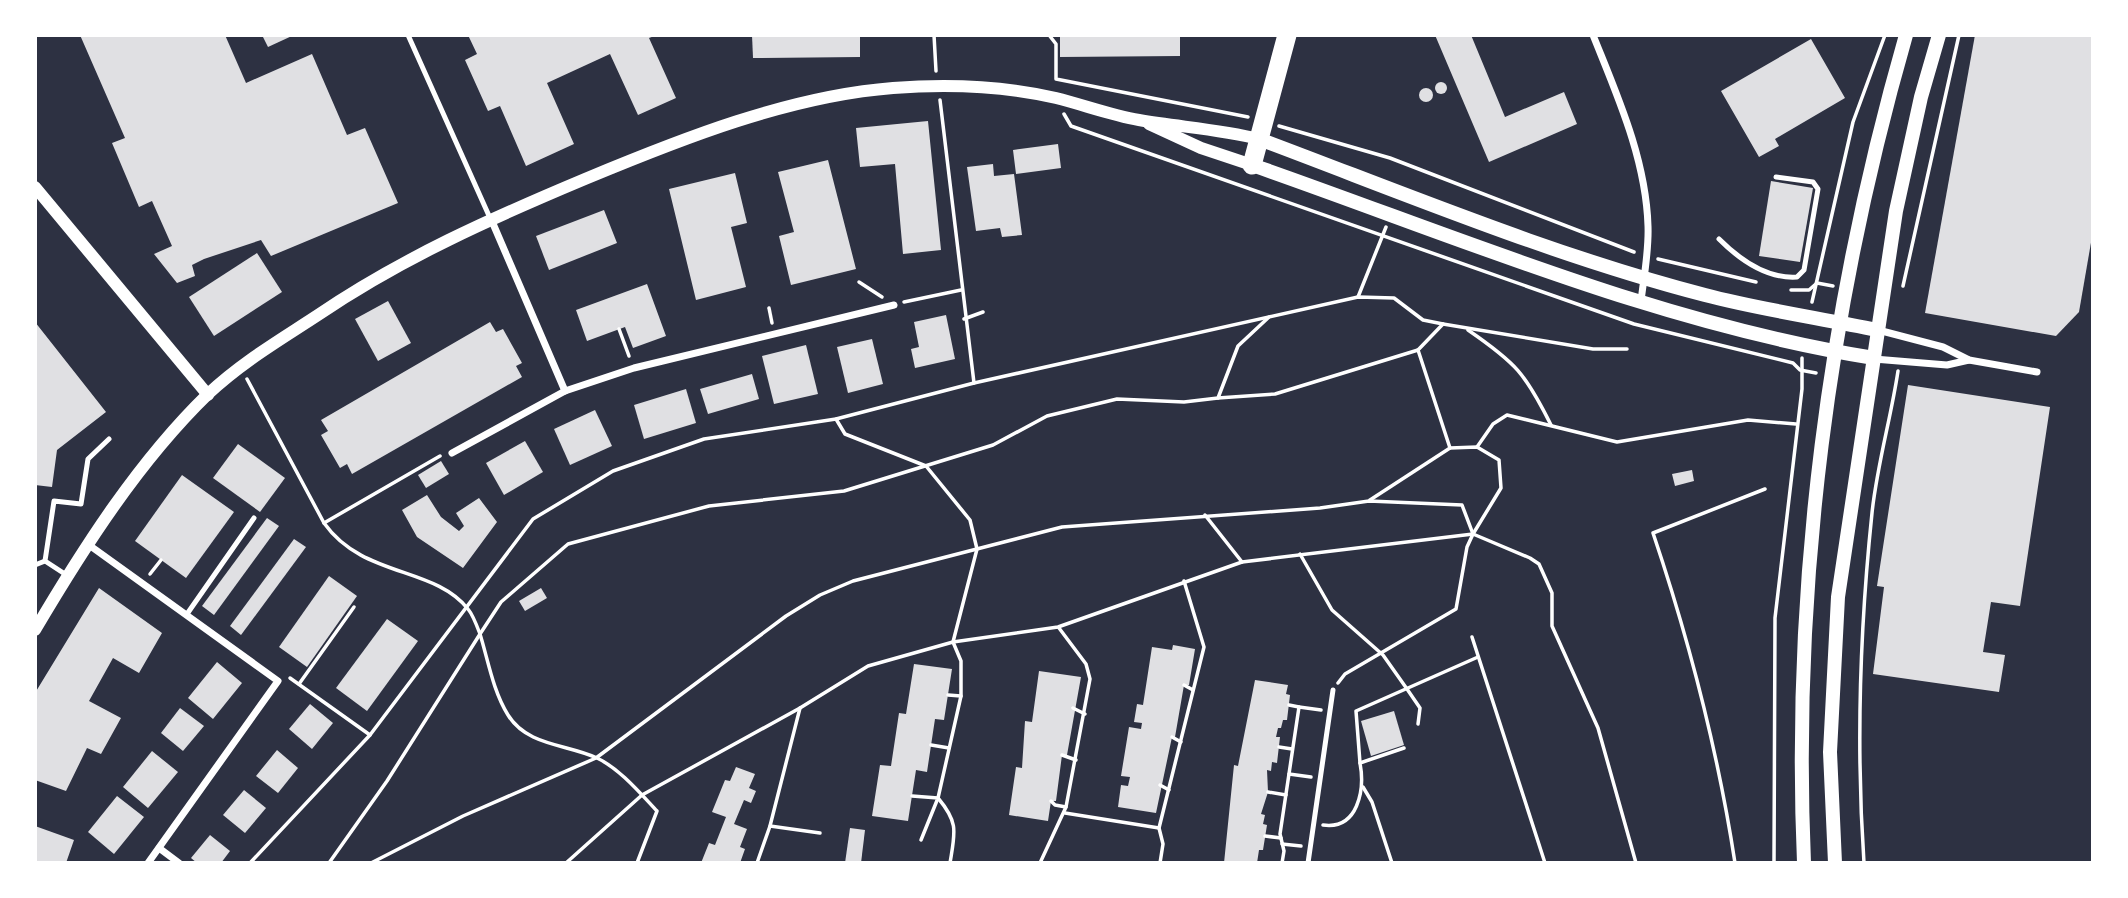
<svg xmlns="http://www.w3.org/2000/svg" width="2128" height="898" font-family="'Noto Sans',sans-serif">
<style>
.building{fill:#e0e0e3}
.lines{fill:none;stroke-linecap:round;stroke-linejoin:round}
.path{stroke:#fff;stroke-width:3.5}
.service{stroke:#fff;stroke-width:5}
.minor{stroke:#fff;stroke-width:7}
.tertiary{stroke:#fff;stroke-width:12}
.secondary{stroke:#fff;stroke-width:14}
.motorway{stroke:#fff;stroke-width:19}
</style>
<rect width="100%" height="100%" fill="#2d3142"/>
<!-- building -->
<g class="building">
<path d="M80,35H225L246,83L312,54L347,135L365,128L398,203L271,256L261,240L204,259L192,265L195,276L177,283L154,254L172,246L152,201L139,207L112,143L125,138Z"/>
<path d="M262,35H294L268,47Z"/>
<path d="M468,35H657L649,38L676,98L638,115L610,54L547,83L574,144L526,166L500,106L488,111L465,60L477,54Z"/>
<path d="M752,35H860V57L753,58Z"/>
<path d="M1060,35H1180V56L1060,57Z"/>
<path d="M1435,35H1471L1505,117L1564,92L1577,124L1489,162Z"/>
<path d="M1975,35H2093V231L2079,312L2056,336L1925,313Z"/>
<path d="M1811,39L1845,98L1775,139L1779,146L1759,157L1721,91Z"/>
<circle cx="1441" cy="88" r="6"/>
<circle cx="1426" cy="95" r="7"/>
<path d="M928,121L941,250L903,254L895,164L860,167L856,128Z"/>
<path d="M1058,144L1061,168L1016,174L1013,150Z"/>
<path d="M828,160L856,269L791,285L779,236L794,232L778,172Z"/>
<path d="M993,164L994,176L1014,174L1022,235L1002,237L1000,228L976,231L967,167Z"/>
<path d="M735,173L747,223L731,227L746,287L696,300L669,189Z"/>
<path d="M1771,181L1813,188L1800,262L1759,256Z"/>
<path d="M604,210L617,243L549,270L536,236Z"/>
<path d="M257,253L282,292L214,336L189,297Z"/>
<path d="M647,284L666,336L633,348L625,327L587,341L576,310Z"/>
<path d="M388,301L411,343L378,361L355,319Z"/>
<path d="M946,315L955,359L915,368L911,349L919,347L914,322Z"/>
<path d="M35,322L106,412L57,450L52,487L35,485Z"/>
<path d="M490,322L496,332L503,329L522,363L516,366L522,377L352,474L347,464L340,468L321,435L328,431L321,420Z"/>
<path d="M872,339L883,384L848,393L837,347Z"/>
<path d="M806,345L818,394L774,404L762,356Z"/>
<path d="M752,374L759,399L708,414L700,389Z"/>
<path d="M1908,385L2050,407L2020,606L1991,602L1983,652L2005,655L1999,692L1873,674L1884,587L1877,586Z"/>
<path d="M686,389L696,423L644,439L634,405Z"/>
<path d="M595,410L612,446L570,465L554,429Z"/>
<path d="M525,441L543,472L504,495L486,463Z"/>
<path d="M238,444L285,478L260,512L213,478Z"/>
<path d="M441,461L449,474L426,488L418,475Z"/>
<path d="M1692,470L1694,481L1675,486L1672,474Z"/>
<path d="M182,475L234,512L186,578L135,541Z"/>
<path d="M427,495L441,517L459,531L464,526L456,513L479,498L497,522L463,568L417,537L402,510Z"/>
<path d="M267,518L279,526L214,615L202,606Z"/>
<path d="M294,539L306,547L241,635L230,626Z"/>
<path d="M329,576L357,596L307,667L279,647Z"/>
<path d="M99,588L162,633L139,673L113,658L89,701L121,718L101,754L87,748L66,791L35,780V693Z"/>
<path d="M541,588L547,598L525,611L519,601Z"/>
<path d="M387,619L418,641L367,711L336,688Z"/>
<path d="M1173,645L1195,649L1189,685H1184L1175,737H1172L1156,813L1118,807L1121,785L1128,786L1130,777L1121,776L1129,727L1141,729L1142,723L1134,722L1137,704L1143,705L1152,647L1172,650Z"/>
<path d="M217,662L242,683L213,719L188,698Z"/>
<path d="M914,664L952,669L944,720L935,719L927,772L916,770L908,821L872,816L880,765L891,766L899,713L906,714Z"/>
<path d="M1039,671L1081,677L1067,755H1062L1056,801H1051L1048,821L1009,815L1016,767L1022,768L1025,721L1032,722Z"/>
<path d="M1255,680L1288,685L1286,694L1290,695L1287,720H1283L1281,728H1278L1276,737H1280L1277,763L1272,762L1271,771L1267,770L1268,792L1261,814L1265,815L1263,824L1267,825L1263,850H1259L1257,863H1224L1234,765L1238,766Z"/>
<path d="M310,704L333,723L312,749L289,729Z"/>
<path d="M180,708L204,726L183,751L161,733Z"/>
<path d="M1394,711L1404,745L1371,756L1361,721Z"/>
<path d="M277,750L298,768L278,793L256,776Z"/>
<path d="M152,751L178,772L148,808L123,787Z"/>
<path d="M736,767L755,774L749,788L756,791L751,803L744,800L734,824L747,829L740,847L745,849L740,863H701L709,843L715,845L726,817L712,812L725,780L730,781Z"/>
<path d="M244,790L266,808L245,833L223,815Z"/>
<path d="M117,796L144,817L114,854L88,832Z"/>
<path d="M35,826L74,840L66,863H35Z"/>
<path d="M850,828L865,830L861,863H845Z"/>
<path d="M210,835L230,851L221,863H197L191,858Z"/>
</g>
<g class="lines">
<!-- path -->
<g class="path">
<path d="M934,35L936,71"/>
<path d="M1049,35L1056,44V79L1248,117"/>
<path d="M940,100L974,383"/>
<path d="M1064,114L1071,126L1634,324L1793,363L1800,370L1816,373"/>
<path d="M1279,126L1390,158L1634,252"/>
<path d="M1658,259L1756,282"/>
<path d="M859,282L882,297"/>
<path d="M1903,286L1959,35"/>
<path d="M1791,290H1809L1817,283L1833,286"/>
<path d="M1358,297L1386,227"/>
<path d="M904,302L961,290"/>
<path d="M1812,302L1853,122L1885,35"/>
<path d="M769,308L772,323"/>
<path d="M964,319L983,312"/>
<path d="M1443,324L1593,349H1627"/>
<path d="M619,329L629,356"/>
<path d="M1468,330C1516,363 1525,373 1551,425"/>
<path d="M1418,350L1450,448L1477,447L1499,460L1501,488L1473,534"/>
<path d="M247,379L324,523C363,578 434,566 468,609C473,615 477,626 480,634L387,781L329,863"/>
<path d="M836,419L845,434L926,466L970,520L977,549L953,642L961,661V696L938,798C959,823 955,832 950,863"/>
<path d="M1477,447L1493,424L1507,415L1617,442L1748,420L1796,424"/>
<path d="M1370,500L1450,448"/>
<path d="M1205,515L1242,562"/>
<path d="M324,523L440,456"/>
<path d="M1300,554L1332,610L1383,655L1407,689L1420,708L1418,724"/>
<path d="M150,574L161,560"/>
<path d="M1472,637L1545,863"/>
<path d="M290,678L370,735"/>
<path d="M299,684L354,607"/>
<path d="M1184,685L1193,690"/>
<path d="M948,695L961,696"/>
<path d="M1289,705L1299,707"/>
<path d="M1073,708L1085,714"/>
<path d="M1172,737L1181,742"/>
<path d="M931,745L949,748"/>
<path d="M1279,747L1292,749"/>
<path d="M1062,755L1076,760"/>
<path d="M1360,763L1356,711L1478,657"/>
<path d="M1289,774L1311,777"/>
<path d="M1160,785L1169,790"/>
<path d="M1363,787L1372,802L1392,863"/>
<path d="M1268,792L1286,795"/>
<path d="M912,796L938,798L921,840"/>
<path d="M1051,801L1055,805L1066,807"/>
<path d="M1065,813L1159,828"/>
<path d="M1323,825C1358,830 1365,790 1360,763L1404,748"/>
<path d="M770,826L820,833"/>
<path d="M1265,836L1281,838"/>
<path d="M1282,844L1301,846"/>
<path d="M250,863L370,735L533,519L613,471L704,439L836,419L974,383L1358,297L1394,298L1423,320L1443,324L1418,350L1275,394L1218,398"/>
<path d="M371,863L463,816L596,758L786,616L820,595L853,581L1062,527L1320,508L1369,501L1462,505L1473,534L1467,547L1456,609L1345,674L1338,683"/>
<path d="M566,863L642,795L800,708L868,666L953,642L1058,627L1242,562L1473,534L1530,558L1539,564L1552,593V626L1598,728L1636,863"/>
<path d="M637,863L657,811C640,793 620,769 597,758C567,744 527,746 508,715C493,691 488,660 480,634L501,602L568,544L709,506L844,491L993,445L1047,416L1117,399L1184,402L1218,398L1238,346L1269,317"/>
<path d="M757,863L770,826L800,708"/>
<path d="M1040,863L1066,807L1090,679L1086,664L1059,628"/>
<path d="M1160,863L1163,844L1159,828L1204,647L1184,581"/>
<path d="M1282,863L1284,851L1280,834L1299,707L1321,710"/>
<path d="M1735,863C1718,752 1689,640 1653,533L1765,489"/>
<path d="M1774,863L1775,618L1802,389V358"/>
<path d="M1864,863C1856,747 1860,628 1872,513C1877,465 1891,418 1898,371"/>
</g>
<!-- service -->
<g class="service">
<path d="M408,35L490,218"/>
<path d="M1719,239C1739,259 1767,279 1797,277L1804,270L1818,189L1813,182L1776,177"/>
<path d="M35,565L45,561"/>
<path d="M68,576L45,561L54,501L81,504L88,459L109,439"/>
<path d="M187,614L254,518"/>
<path d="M1308,863L1333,690"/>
</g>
<!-- minor -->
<g class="minor">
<path d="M1593,35C1617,95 1646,159 1648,226C1649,251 1644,276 1641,301"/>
<path d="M491,219L565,391"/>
<path d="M1878,330L1943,347L1969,360L2037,372"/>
<path d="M1874,359L1947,365L1969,360"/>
<path d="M452,453L565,391L634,368L894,305"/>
<path d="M89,545L278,681L148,863"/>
<path d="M159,848L179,863"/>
</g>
<!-- tertiary -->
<g class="tertiary">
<path d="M1149,124L1201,148L1252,165"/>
<path d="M35,187L208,395"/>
<path d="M35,630C84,547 139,461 208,394C242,362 280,340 318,315C402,258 492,218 585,179C681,139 789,96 893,88C946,84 1004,86 1056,98C1084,105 1111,115 1139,120C1179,127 1219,129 1259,139"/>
</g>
<!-- secondary -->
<g class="secondary">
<path d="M1259,139C1406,194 1554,256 1705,295C1762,310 1820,318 1877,330"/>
<path d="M1252,165C1456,236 1659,324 1874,358"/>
<path d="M1804,863C1792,585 1829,303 1906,35"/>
<path d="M1835,863L1830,752L1838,597L1896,211L1921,97L1939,35"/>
</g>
<!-- motorway -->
<path class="motorway" d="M1252,165L1287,35"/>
</g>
<!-- border -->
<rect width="2128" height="898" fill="none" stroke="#ffffff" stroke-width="74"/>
</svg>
